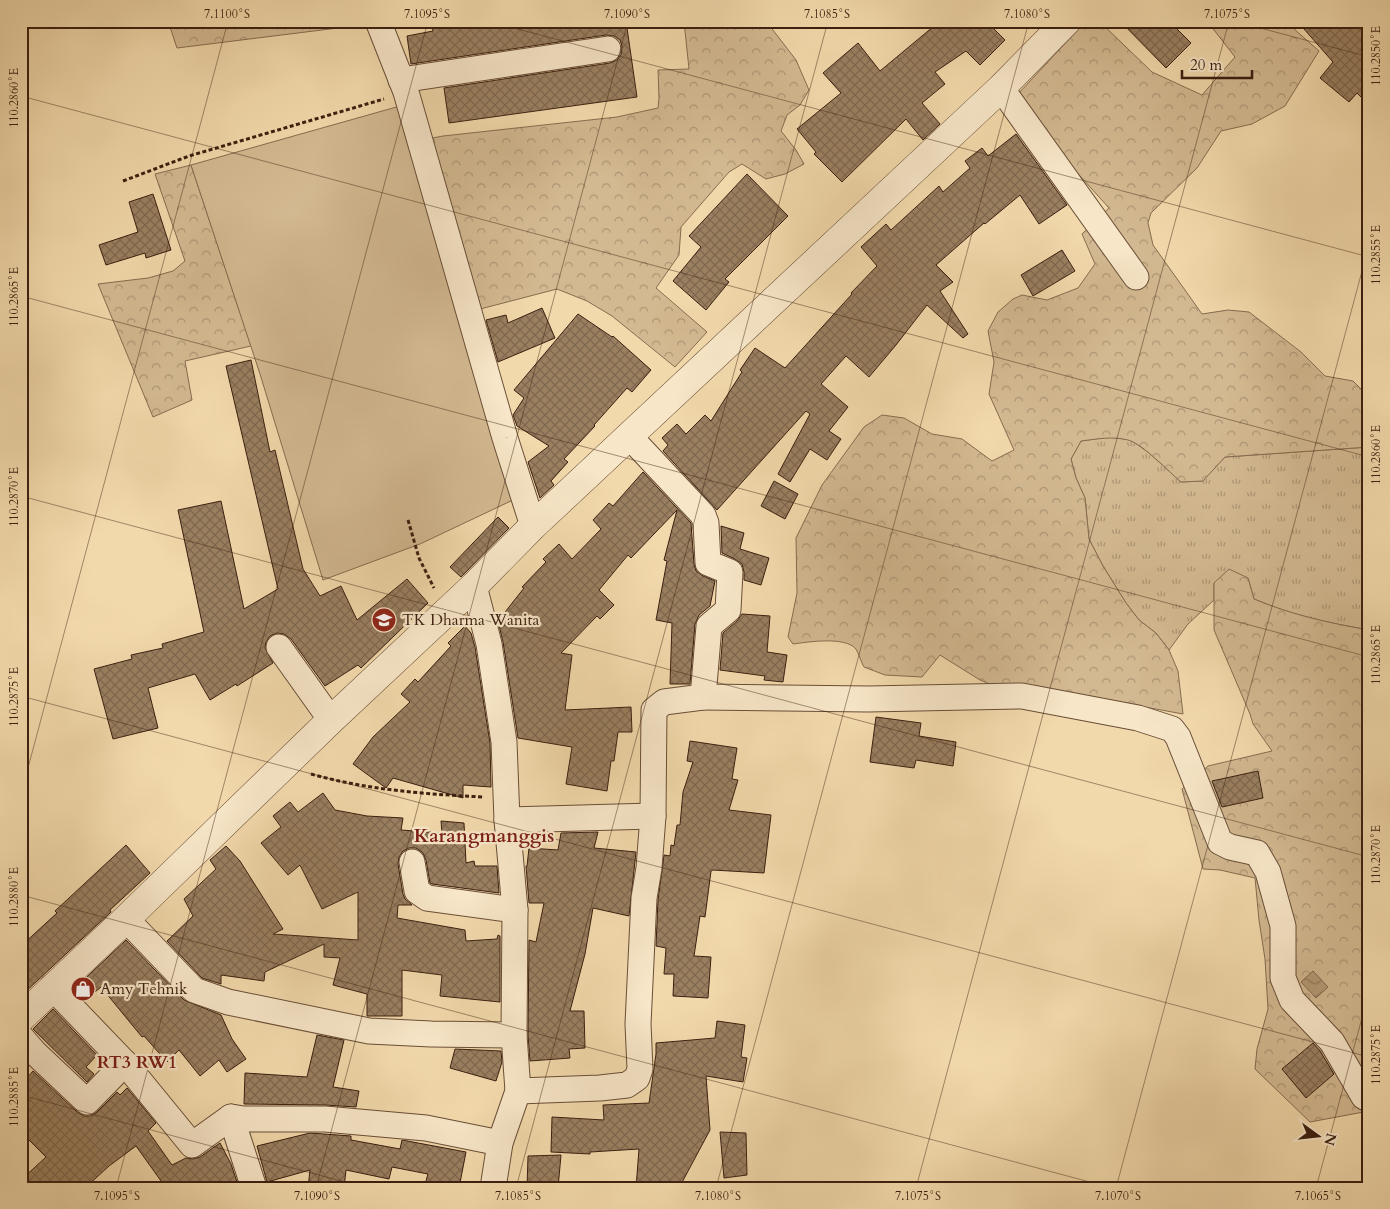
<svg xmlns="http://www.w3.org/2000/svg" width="1390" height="1209" font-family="Cardo,serif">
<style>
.grass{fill:url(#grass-tufts);stroke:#876c50}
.forest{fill:url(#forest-crowns);stroke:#876c50}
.pitch{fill:#d3b991;stroke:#876c50}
.water{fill:url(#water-waves);stroke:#84694d}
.building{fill:url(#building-cross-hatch);stroke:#3b1f10}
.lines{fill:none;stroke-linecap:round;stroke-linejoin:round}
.minor-casing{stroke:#694e37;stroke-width:27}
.tertiary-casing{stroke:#694e37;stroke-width:29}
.path{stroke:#3b1f10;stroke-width:3;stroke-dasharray:4 2.5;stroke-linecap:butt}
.minor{stroke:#f7e6c8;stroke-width:25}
.tertiary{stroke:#f7e6c8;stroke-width:28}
.ticks{fill:none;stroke:#3b1f10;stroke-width:1;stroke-opacity:0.45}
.labels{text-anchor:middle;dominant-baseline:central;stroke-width:4.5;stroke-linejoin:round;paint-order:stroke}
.poi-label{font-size:16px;fill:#3b1f10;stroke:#f7e6c8;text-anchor:start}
.neighbourhood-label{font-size:18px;font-weight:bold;fill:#7a1f14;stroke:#f7e6c8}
.quarter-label{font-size:19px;font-weight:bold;fill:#7a1f14;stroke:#f7e6c8}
.neatline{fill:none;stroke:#3b1f10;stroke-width:2}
.ticks-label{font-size:12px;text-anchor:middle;fill:#3b1f10}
</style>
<defs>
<pattern id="grass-tufts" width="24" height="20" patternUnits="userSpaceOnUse" patternTransform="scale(1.25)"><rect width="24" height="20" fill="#d3b991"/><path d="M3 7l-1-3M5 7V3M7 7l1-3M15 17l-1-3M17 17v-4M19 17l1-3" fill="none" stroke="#ac9675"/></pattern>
<pattern id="forest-crowns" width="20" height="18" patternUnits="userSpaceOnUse" patternTransform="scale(1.25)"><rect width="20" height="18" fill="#d3b991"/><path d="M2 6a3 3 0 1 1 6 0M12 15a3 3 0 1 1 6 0" fill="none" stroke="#ac9675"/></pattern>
<pattern id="water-waves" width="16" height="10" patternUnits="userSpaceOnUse" patternTransform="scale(1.25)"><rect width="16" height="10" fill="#b49a76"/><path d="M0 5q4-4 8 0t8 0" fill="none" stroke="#947d5f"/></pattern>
<pattern id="building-cross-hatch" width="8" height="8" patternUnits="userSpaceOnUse" patternTransform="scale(1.25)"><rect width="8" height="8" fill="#9a8061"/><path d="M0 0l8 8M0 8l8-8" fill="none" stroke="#7f684f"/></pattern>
</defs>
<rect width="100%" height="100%" fill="#f2d9ab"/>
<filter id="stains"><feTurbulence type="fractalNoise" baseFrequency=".004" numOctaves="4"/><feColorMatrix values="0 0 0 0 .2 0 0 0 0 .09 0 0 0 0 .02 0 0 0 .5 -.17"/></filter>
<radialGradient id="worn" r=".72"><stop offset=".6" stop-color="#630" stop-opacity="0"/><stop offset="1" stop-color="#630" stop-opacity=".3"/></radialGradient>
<!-- grass -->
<path class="grass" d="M1110,437L1131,440L1149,453L1181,482L1202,481L1225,457L1369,447V630C1329,623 1291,615 1254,599L1248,578L1214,583V600L1188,624L1169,650L1156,633L1139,620L1126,603L1103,566L1089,539L1085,498L1076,478L1071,459L1081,441Z"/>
<!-- forest -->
<g class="forest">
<path d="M168,21H361L362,25L177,48Z"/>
<path d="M684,21H766L796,60L809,90L800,105L787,115L781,131L796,150L804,164L785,174L766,179L742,164L729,172L681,227L679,255L656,288L707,332L675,367L612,316L587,301L557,289L461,314L412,142L443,136L617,117L658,108L659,98L658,70L689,69Z"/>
<path d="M1086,21H1099L1152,72L1202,95L1235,57L1207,21H1285L1319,51L1285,106L1252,124L1221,131L1197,168L1151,213L1148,223L1153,245L1202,314L1228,310L1249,312L1301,352L1325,376L1353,381L1369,397V447L1225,457L1203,481L1181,482C1168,471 1143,444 1128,440C1112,436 1097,439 1081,441L1071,459L1076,478L1085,498L1089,539L1103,566L1126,603L1139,620L1156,633L1169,650L1178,671L1183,714L1047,689L995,686L980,680L940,655L922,677L885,675L864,667C861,662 859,654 856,649C845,636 808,642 793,644L788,637L797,593L796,538L822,485L864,427L882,415L904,418L932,434L962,439L992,461L1014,450L989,394L994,362L988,331L998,312L1013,299L1022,295L1047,300L1078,288L1095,264L1082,234L1109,208L1034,125L1018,94Z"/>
<path d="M191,165L251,346L185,361L192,400L153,417L98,284L148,278L173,271L185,261L155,174Z"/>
<path d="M1229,569L1248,578L1254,599C1292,615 1329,623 1369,630V1111L1310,1122L1255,1069L1257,1049L1268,1009L1265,959L1259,920L1255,878L1220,870L1203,869L1182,789L1208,766L1272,751L1253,724L1250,714L1214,630V583Z"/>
</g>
<!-- pitch -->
<path class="pitch" d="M400,106L513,500L420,544L323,580L260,374L191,165Z"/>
<!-- water -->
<path class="water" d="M1313,971L1328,987L1316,998L1301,982Z"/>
<!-- building -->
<g class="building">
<path d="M431,21H626L637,97L449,123L444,88L610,63L617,60L621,55L622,46L620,40L614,36L606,35L411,64L407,36L433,31Z"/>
<path d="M940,21H986L1005,40L980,65L966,51L935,72L945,84L922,103L940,124L923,140L906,119L842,182L814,154L816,152L797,129L841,93L823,73L858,43L880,71Z"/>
<path d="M1120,21H1169L1191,43L1166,68Z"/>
<path d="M1297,21H1369V105L1357,93L1349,102L1320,78L1333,62Z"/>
<path d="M1016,134L1067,205L1039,224L1020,195L985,224L984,223L936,265L953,282L940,291L968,334L963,338L927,305L896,345L869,377L846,356L821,384L848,407L829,431L841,439L827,460L810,449L790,482L778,474L810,414L806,411L717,510L663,451L668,445L662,438L677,424L686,434L705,415L711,421L742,372L740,370L755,348L785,368L852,294L851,293L877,266L861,247L886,224L891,230L939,186L943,192L970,168L965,161L982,148L988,156Z"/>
<path d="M747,174L788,216L725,279L729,282L706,310L673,281L701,247L689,236Z"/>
<path d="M153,194L171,250L146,258L145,253L106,265L99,245L138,232L129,202Z"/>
<path d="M1062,250L1075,271L1033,296L1021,275Z"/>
<path d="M542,308L555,338L498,362L486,320L506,315L508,323Z"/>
<path d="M578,314L612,337L613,336L651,370L632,392L627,388L594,425L595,426L564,459L568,462L551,481L554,485L540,498L528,462L549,446L517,426L513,415L524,398L514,390Z"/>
<path d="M251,360L270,452L275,450L303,569L320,596L341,586L357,620L407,579L428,603L361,668L358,665L325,686L291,639L284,634L277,633L270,636L266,642L265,648L273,663L237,686L236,684L210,700L195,674L148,688L158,728L113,739L94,669L132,659L131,655L163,648L162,644L204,632L178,510L221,501L244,609L278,589L226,366Z"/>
<path d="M643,472L691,523L694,564L696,571L703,576L715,581L710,606L699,615L695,624L690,684H670L672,623L656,620L667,561L664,560L677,510L631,558L628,555L599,590L614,605L600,619L597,616L561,653L572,655L565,710L631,707L632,732H618L614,761H611L607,791L566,784L572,747L518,738L503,642L498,621L524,588L522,587L546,562L543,559L559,544L572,559L601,529L593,520L609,503L613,506Z"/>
<path d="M774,481L798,494L785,519L761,506Z"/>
<path d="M498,517L509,528L461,577L450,567Z"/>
<path d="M721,526L744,533L740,549L769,558L761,585L744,580V572L742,564L735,559L722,553Z"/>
<path d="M742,614L770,616L767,652L787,655L783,682L764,680L765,676L720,670L723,633L737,621Z"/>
<path d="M465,626L471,633L475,647L490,743L491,787L463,785V798L393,778L386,788L353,764L373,737L410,702L401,694L415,679L418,682L451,646L448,643Z"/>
<path d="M876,717L921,723L919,736L956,742L953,766L916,760L914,768L870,762Z"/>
<path d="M690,741L737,748L732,779L738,780L729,810L771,815L764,873L713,870L711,871L705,917L700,916L694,956L711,957L708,998L673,996L674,974H664L666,948L656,946L658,900L664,855L670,856L671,845L674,846L677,825H680L683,792L693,762L687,761Z"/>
<path d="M1258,771L1263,798L1222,807L1212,781Z"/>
<path d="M323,793L335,810L367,816L403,818L401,830L442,833L441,821L464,823L466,863L474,861L475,866H497L499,893L432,884L430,883L426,860L423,853L416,848H409L403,851L399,857L398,864L403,894L405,899L412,905H398L397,918L465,930L466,941L497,939L498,935L500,936V1002L440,996L442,975L402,970V1016H367V994L333,985L340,958L324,957V944L265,972L264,981L221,975V984L202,978L167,941L193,916L184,899L216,869L210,860L226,846L240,861L283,929L273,934L358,940V892L322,909L300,865L288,875L261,843L281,827L273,816L290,802L298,812Z"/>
<path d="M598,832L594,848L636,852L629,916L593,908L585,954L570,1011H584L585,1048L569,1049L570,1058L530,1061L528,1035L529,940L536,942L544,903H529L526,866H527L529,848L558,850L561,833Z"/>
<path d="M126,845L150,873L110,910L111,912L23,994L21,992V946L57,913L55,911Z"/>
<path d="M126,940L184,1000L221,1015L232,1039L246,1059L227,1072L219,1060L200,1076L179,1050L167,1062L144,1036L142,1037L101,987L85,1000L74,989Z"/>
<path d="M53,1009L97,1055L86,1067L94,1074L87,1082L33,1029Z"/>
<path d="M717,1021L745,1025L741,1057L747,1058L743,1082L706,1076L710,1130L679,1188H636L639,1149L590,1152V1154L551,1152L552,1117L604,1120L603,1105L649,1103L656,1054V1043L715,1038Z"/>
<path d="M317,1035L344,1040L333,1087L359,1091L356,1107L325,1105L244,1104L245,1073L307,1077Z"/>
<path d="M1313,1043L1320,1051L1334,1074L1306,1098L1282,1069Z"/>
<path d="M455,1049L501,1051L502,1062L496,1081L450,1068Z"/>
<path d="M33,1071L77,1112L84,1116H91L97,1112L117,1092L120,1095L127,1088L156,1123L148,1131L172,1165L186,1158L193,1159L200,1157L220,1143L231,1164L239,1188H166L136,1146L109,1166L85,1188H21V1180L46,1157L21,1132V1085Z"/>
<path d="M720,1132L746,1133L747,1175L724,1178Z"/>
<path d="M310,1133L351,1136V1140L400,1149L402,1140L466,1152L459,1188H424L428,1174L392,1167L389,1179L346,1170L344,1188H308L310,1170L267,1182L257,1146Z"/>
<path d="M561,1155L558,1188H527L528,1156Z"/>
</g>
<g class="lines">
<defs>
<g id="minor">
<path d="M378,21L406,92L505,438L533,526"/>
<path d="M401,80L608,49"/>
<path d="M1001,88L1136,277"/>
<path d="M629,436L703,515L706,523L708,563L730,572L728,610L709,626L703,697L868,699L1022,696L1138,718L1172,729L1178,737L1220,842L1230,847L1257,853L1268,872L1283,926V978L1292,1000L1332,1042L1364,1097L1369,1099"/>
<path d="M474,586L489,644L504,742L507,820L515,910L514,1035L518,1091L500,1143L493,1188"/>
<path d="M279,647L331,720"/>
<path d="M507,820L653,816"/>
<path d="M412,862L417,891L427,898L515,910"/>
<path d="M126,919L194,990L228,1002L369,1031L431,1034L514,1035"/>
<path d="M52,987L125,1063L192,1145L231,1117"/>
<path d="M21,1037L34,1052L87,1102L125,1063"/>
<path d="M518,1091L600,1088L627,1085L637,1078L640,1069L638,1024L644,898L649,868L653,816L654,710L664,702L703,697"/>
<path d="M254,1188L231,1117L244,1119H325L426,1128L500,1143"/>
</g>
<path id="tertiary" d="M21,1018L126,919L331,720L474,586L533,526L1001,88L1067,21"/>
</defs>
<!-- minor casing -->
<use href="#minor" class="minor-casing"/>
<!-- tertiary casing -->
<use href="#tertiary" class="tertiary-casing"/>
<!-- path -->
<g class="path">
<path d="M123,181L189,156L384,99"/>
<path d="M408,520L419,558L434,588"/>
<path d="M311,774C368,790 424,794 483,797"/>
</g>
<!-- minor -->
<use href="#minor" class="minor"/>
<!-- tertiary -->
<use href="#tertiary" class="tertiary"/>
</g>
<!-- ticks -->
<path class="ticks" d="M488,21L1369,257M1234,21L1369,57M21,47L28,21M21,96L1369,457M21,296L1369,657M21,496L1369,857M21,696L1369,1057M21,794L228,21M21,895L1112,1188M21,1095L367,1188M116,1188L428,21M316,1188L628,21M516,1188L828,21M716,1188L1029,21M916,1188L1229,21M1116,1188L1369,245M1316,1188L1369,992"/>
<!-- icons -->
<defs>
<symbol id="school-disc" viewBox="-11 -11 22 22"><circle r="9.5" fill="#8f2418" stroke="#f7e6c8"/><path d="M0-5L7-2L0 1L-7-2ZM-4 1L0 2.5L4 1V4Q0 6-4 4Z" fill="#fff"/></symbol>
<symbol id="shop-disc" viewBox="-11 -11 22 22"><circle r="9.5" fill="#8f2418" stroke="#f7e6c8"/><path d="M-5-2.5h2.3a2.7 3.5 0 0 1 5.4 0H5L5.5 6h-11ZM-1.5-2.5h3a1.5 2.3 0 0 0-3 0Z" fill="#fff"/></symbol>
</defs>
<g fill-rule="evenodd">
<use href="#school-disc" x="370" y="606" width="28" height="28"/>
<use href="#shop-disc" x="69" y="975" width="28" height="28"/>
</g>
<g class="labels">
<!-- poi labels -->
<g class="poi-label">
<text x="402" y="620">TK Dharma Wanita</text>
<text x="100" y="989">Amy Tehnik</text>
</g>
<!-- neighbourhood labels -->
<g class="neighbourhood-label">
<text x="137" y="1062">RT3 RW1</text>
</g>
<!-- quarter labels -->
<g class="quarter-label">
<text x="484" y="836">Karangmanggis</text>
</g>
</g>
<!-- margin -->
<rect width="1390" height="1209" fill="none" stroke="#f2d9ab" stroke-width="55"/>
<!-- north arrow -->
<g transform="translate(1318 1136) rotate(105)" stroke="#f7e6c8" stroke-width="4" paint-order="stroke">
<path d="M0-4L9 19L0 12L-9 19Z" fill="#3b1f10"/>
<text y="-8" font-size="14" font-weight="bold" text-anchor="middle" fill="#3b1f10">N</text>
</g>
<!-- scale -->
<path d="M1182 70v8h70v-8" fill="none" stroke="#3b1f10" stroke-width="2.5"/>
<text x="1190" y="70" font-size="15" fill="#3b1f10" stroke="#f7e6c8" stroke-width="4" paint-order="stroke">20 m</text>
<rect x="28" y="28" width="1334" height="1154" class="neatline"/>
<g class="ticks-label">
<text x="227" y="18">7.1100°S</text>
<text x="427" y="18">7.1095°S</text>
<text x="627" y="18">7.1090°S</text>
<text x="827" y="18">7.1085°S</text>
<text x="1027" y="18">7.1080°S</text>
<text x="1227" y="18">7.1075°S</text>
<text transform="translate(1376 56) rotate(-90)" y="4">110.2850°E</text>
<text transform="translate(14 98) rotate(-90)" y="4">110.2860°E</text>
<text transform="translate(1376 255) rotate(-90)" y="4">110.2855°E</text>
<text transform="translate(14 297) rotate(-90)" y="4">110.2865°E</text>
<text transform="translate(1376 455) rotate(-90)" y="4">110.2860°E</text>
<text transform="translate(14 497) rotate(-90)" y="4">110.2870°E</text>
<text transform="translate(1376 655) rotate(-90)" y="4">110.2865°E</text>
<text transform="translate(14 697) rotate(-90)" y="4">110.2875°E</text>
<text transform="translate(1376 855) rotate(-90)" y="4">110.2870°E</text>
<text transform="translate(14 897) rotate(-90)" y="4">110.2880°E</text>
<text transform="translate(1376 1055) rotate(-90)" y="4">110.2875°E</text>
<text transform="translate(14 1097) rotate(-90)" y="4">110.2885°E</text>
<text x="117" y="1200">7.1095°S</text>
<text x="317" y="1200">7.1090°S</text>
<text x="518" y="1200">7.1085°S</text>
<text x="718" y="1200">7.1080°S</text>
<text x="918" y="1200">7.1075°S</text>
<text x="1118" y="1200">7.1070°S</text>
<text x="1318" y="1200">7.1065°S</text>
</g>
<rect width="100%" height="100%" filter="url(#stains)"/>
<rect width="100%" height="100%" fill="url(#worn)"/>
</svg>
